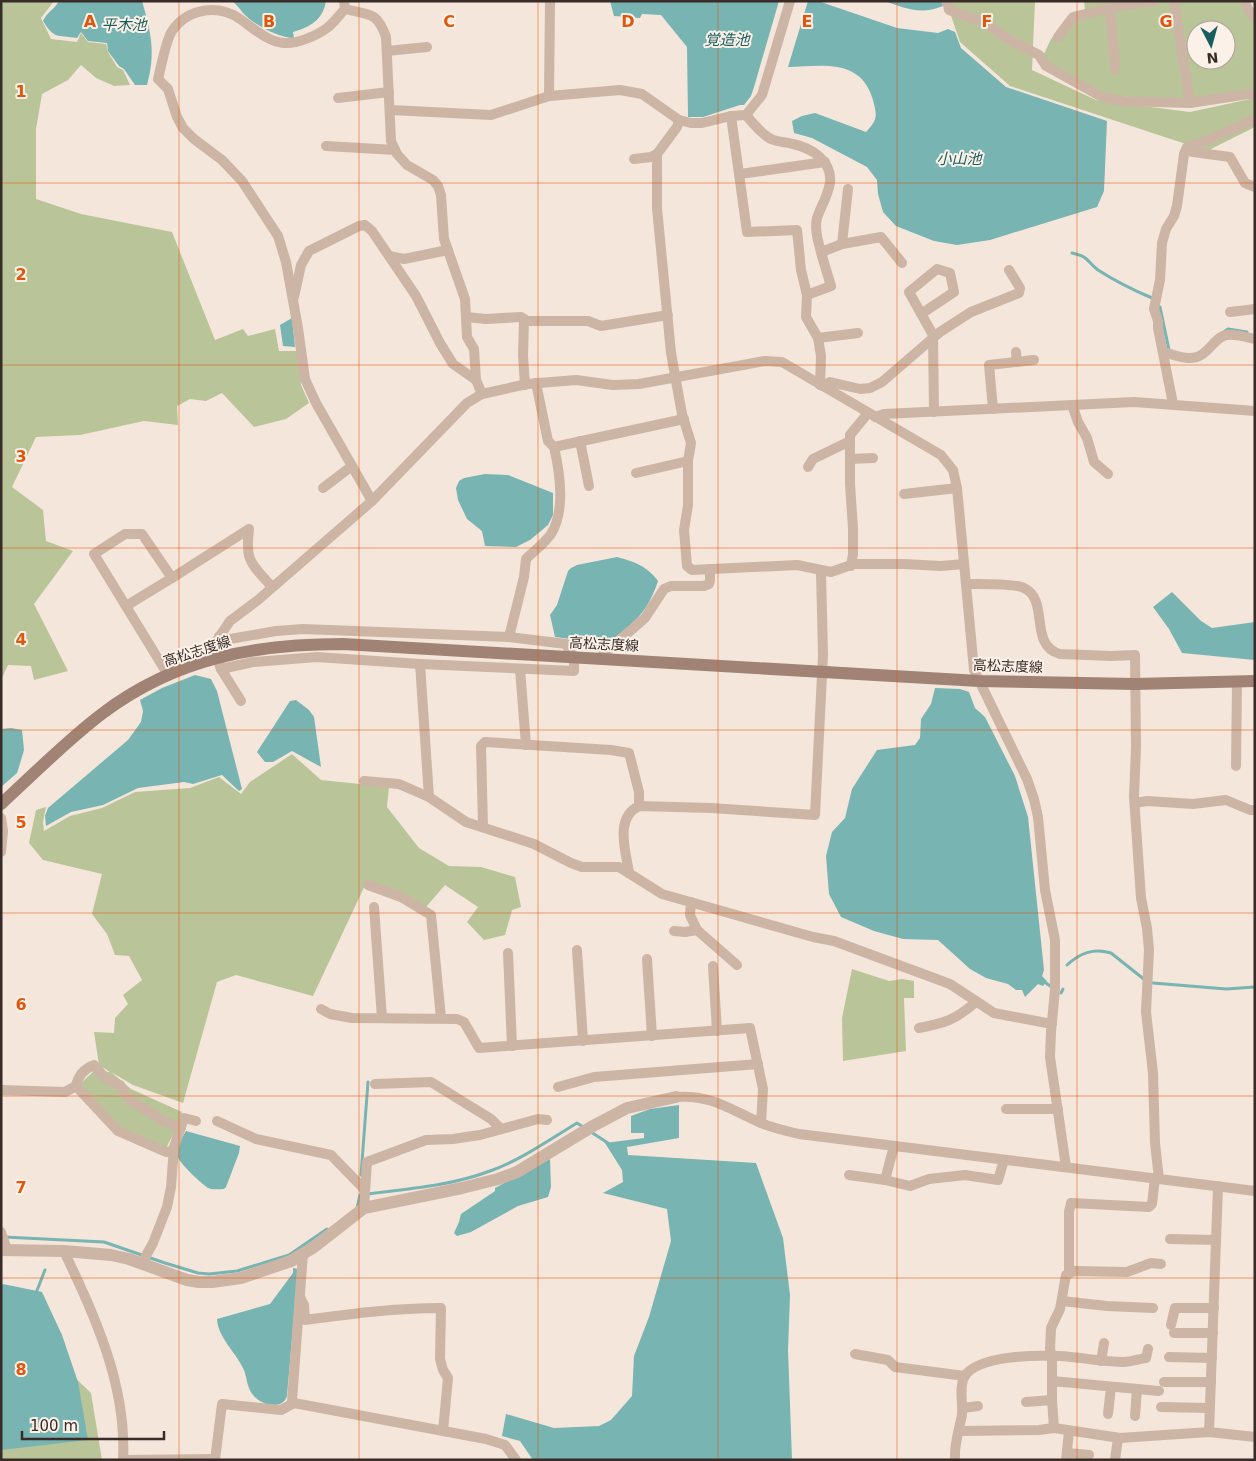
<svg xmlns="http://www.w3.org/2000/svg" width="1256" height="1461" viewBox="0 0 1256 1461" font-family="'DejaVu Sans','Noto Sans JP',sans-serif">
	<rect width="100%" height="100%" fill="#f4e6db"/>
	<g fill="#b9c599" fill-rule="evenodd">
		<path d="M 1,1 L 54,1 L 41,18 L 51,39 L 77,42 L 81,33 L 88,42 L 106,44 L 108,52 L 117,67 L 123,70 L 130,85 L 114,86 L 96,78 L 81,65 L 68,80 L 42,94 L 36,129 L 36,199 L 81,214 L 172,232 L 215,340 L 243,329 L 248,336 L 275,329 L 279,351 L 298,351 L 301,385 L 309,403 L 286,419 L 254,427 L 222,393 L 206,401 L 190,399 L 177,406 L 178,425 L 144,421 L 80,435 L 36,437 L 12,487 L 43,510 L 46,541 L 73,551 L 34,604 L 68,671 L 34,680 L 31,666 L 8,665 L 1,680 Z"/>
		<path d="M 946,1 L 1035,1 L 1032,70 L 1096,100 L 1190,112 L 1255,98 L 1255,127 L 1207,151 L 1010,86 L 960,42 Z"/>
		<path d="M 1084,1 L 1242,1 L 1255,23 L 1255,92 L 1187,100 L 1101,95 L 1041,60 L 1051,39 L 1067,18 L 1085,9 ZM 1196,30 L 1226,30 L 1226,60 L 1196,60 Z"/>
		<path d="M 292,754 L 321,780 L 389,787 L 387,807 L 419,848 L 449,866 L 481,867 L 515,877 L 521,907 L 512,910 L 505,935 L 484,940 L 467,922 L 478,907 L 445,885 L 426,907 L 367,881 L 313,996 L 236,975 L 217,982 L 183,1103 L 133,1085 L 111,1072 L 131,1089 L 182,1112 L 175,1131 L 165,1150 L 121,1130 L 79,1085 L 94,1071 L 110,1072 L 99,1065 L 94,1032 L 114,1033 L 115,1018 L 128,1004 L 123,995 L 142,980 L 129,956 L 115,955 L 107,934 L 92,914 L 102,874 L 43,860 L 29,843 L 36,810 L 46,807 L 43,822 L 44,831 L 70,816 L 102,808 L 135,792 L 190,788 L 219,777 L 241,794 L 250,782 Z"/>
		<path d="M 852,969 L 889,981 L 902,979 L 914,981 L 914,998 L 904,998 L 906,1051 L 843,1061 L 842,1018 Z"/>
		<path d="M 1,1307 L 91,1393 L 102,1460 L 1,1460 Z"/>
	</g>
	<g fill="#77b4b2">
		<path d="M 59,1 L 142,1 C 151,32 156,53 147,85 L 135,85 L 124,69 L 119,66 L 108,51 L 107,43 L 88,41 L 81,32 L 77,38 C 57,35 54,39 43,21 C 47,12 54,10 59,1 Z"/>
		<path d="M 232,1 L 326,1 C 323,20 310,27 293,32 L 294,38 C 279,38 253,24 243,13 C 240,9 237,5 232,1 Z"/>
		<path d="M 610,1 L 779,1 L 754,87 L 751,96 L 744,105 L 740,105 L 703,117 L 688,117 L 687,47 L 661,15 L 642,14 L 640,18 L 614,16 Z"/>
		<path d="M 808,1 L 818,1 L 897,28 L 938,33 L 948,29 L 955,32 L 961,48 L 1006,87 L 1107,121 L 1104,191 L 1097,207 L 990,240 L 957,245 L 934,241 L 896,226 L 883,212 L 878,194 L 877,180 L 867,167 L 812,138 L 794,133 L 792,121 L 802,116 L 815,113 L 866,132 C 878,119 877,116 873,100 C 861,58 823,66 788,67 Z"/>
		<path d="M 885,1 L 942,1 L 943,6 C 921,15 907,9 885,1 Z"/>
		<path d="M 292,318 L 295,347 L 283,346 L 280,325 Z"/>
		<path d="M 485,474 L 508,475 L 553,493 L 553,515 L 548,525 L 530,540 L 516,547 L 485,546 L 482,531 L 467,519 L 458,500 L 456,488 L 459,481 L 464,478 Z"/>
		<path d="M 617,557 C 635,562 647,566 658,581 C 648,611 637,620 613,639 L 611,643 L 603,648 L 580,647 L 571,639 L 555,637 L 550,615 L 557,605 L 568,571 L 571,568 L 577,565 Z"/>
		<path d="M 1172,592 L 1201,621 L 1212,628 L 1255,622 L 1255,660 L 1182,653 L 1169,629 L 1153,607 Z"/>
		<path d="M 195,675 L 211,679 L 217,691 L 242,789 L 239,791 L 222,775 L 193,784 L 184,782 L 138,788 L 103,805 L 71,812 L 46,826 L 45,816 L 48,808 L 128,740 L 141,722 L 143,711 L 140,700 L 162,688 Z"/>
		<path d="M 935,688 L 960,689 L 969,692 L 975,708 L 985,717 L 1015,776 L 1028,817 L 1044,970 L 1042,976 L 1047,981 L 1043,986 L 1038,984 L 1025,997 L 1022,990 L 1016,990 L 1008,984 L 986,978 L 970,969 L 938,940 L 903,939 L 874,931 L 841,917 L 829,894 L 826,856 L 832,832 L 845,818 L 852,789 L 877,750 L 915,745 L 920,738 L 921,719 L 931,704 Z"/>
		<path d="M 296,700 L 309,710 L 314,717 L 321,767 L 292,751 L 273,762 L 265,762 L 257,752 L 290,701 Z"/>
		<path d="M 11,728 L 22,730 L 24,750 L 19,767 L 17,773 L 1,787 L 1,729 Z"/>
		<path d="M 679,1105 L 679,1138 L 627,1147 L 628,1155 L 756,1163 L 783,1238 L 790,1295 L 788,1350 L 792,1460 L 533,1460 L 520,1441 L 502,1436 L 506,1414 L 554,1428 L 599,1426 L 611,1420 L 632,1396 L 634,1356 L 649,1317 L 671,1241 L 667,1209 L 603,1193 L 623,1182 L 622,1170 L 605,1143 L 644,1138 L 644,1133 L 631,1133 L 631,1116 L 650,1109 Z"/>
		<path d="M 186,1131 L 240,1146 L 239,1153 L 226,1187 L 224,1189 C 219,1189 212,1190 208,1188 C 202,1184 180,1164 178,1157 C 175,1148 182,1138 186,1131 Z"/>
		<path d="M 550,1159 L 551,1187 L 548,1197 L 518,1206 L 471,1232 L 457,1236 L 454,1233 L 459,1222 L 461,1214 L 495,1191 L 495,1188 Z"/>
		<path d="M 293,1268 L 298,1269 L 287,1396 C 282,1411 261,1405 253,1395 C 247,1388 247,1378 244,1370 C 236,1352 218,1338 217,1319 L 270,1304 L 293,1273 Z"/>
		<path d="M 3,1284 L 42,1292 L 62,1335 L 78,1382 L 88,1440 L 1,1450 L 1,1286 Z"/>
	</g>
	<g fill="none" stroke-linecap="round" stroke-linejoin="round">
		<g stroke="#77b4b2" stroke-width="3">
			<path d="M 1072,253 C 1090,257 1086,261 1098,270 C 1115,281 1133,290 1152,298"/>
			<path d="M 1160,307 L 1169,350"/>
			<path d="M 1221,334 L 1228,329 L 1247,332"/>
			<path d="M 1067,965 C 1080,953 1093,948 1111,953 L 1145,980"/>
			<path d="M 1046,983 L 1050,986"/>
			<path d="M 1153,983 L 1226,989 L 1255,987"/>
			<path d="M 1061,993 L 1063,989"/>
			<path d="M 591,1132 L 611,1145"/>
			<path d="M 361,1175 L 368,1082"/>
			<path d="M 366,1194 C 408,1189 450,1186 490,1171 C 521,1160 549,1140 577,1123 L 583,1127"/>
			<path d="M 357,1208 L 360,1195"/>
			<path d="M 4,1237 L 104,1242 L 165,1263 L 198,1273 L 209,1274 L 237,1271 L 289,1255 L 327,1229"/>
			<path d="M 36,1293 L 45,1270"/>
		</g>
		<g stroke="#cdb5a5" stroke-width="10">
			<path d="M 344,1 L 345,9 C 369,15 377,11 386,37 L 391,141 L 397,154 L 407,165 L 433,180 L 438,186 L 441,195 L 444,239 L 465,299 L 467,337 L 474,349 L 476,380 L 482,394"/>
			<path d="M 947,1 L 949,10 L 983,22 L 1015,43 L 1039,55 L 1046,66 L 1100,96 L 1121,101 L 1190,103 L 1249,94 L 1255,95"/>
			<path d="M 1174,1 L 1190,103"/>
			<path d="M 1245,1 L 1248,9 L 1255,18"/>
			<path d="M 1110,8 L 1115,69"/>
			<path d="M 345,9 C 339,15 334,23 327,28 C 316,36 297,44 284,43 C 268,42 253,28 240,19 C 218,4 188,8 172,31 C 166,40 161,67 158,79 L 168,89 L 177,117 L 183,128 L 194,139 L 222,160 L 242,181 L 278,236 L 286,262 L 298,328 L 305,379 L 316,403 L 372,501"/>
			<path d="M 1058,37 L 1073,17 L 1114,7 L 1153,1"/>
			<path d="M 387,51 L 427,47"/>
			<path d="M 549,96 L 550,1"/>
			<path d="M 338,98 L 389,92"/>
			<path d="M 391,110 L 491,115 L 549,96 L 620,90 L 642,94 L 679,120 L 691,123 L 702,123 L 731,116 L 746,115 L 762,95 L 790,1"/>
			<path d="M 746,115 C 753,123 761,134 771,139 C 778,142 786,142 793,144 C 812,148 832,161 830,182 C 828,197 821,205 817,218 C 814,230 819,244 822,256"/>
			<path d="M 731,116 L 747,232 L 797,230 L 801,270 L 807,295 L 806,317 L 818,338 L 821,356 L 820,385"/>
			<path d="M 679,120 L 677,127 L 657,154 L 657,208 L 671,353 L 682,414 L 691,443 L 688,461 L 688,505 L 684,530 L 687,566 L 692,570 L 797,565 L 831,572 L 854,564 L 904,564 L 941,566 L 964,564"/>
			<path d="M 326,146 L 395,150"/>
			<path d="M 1186,151 L 1230,157 L 1245,183 L 1255,187"/>
			<path d="M 634,159 L 651,157 L 657,154"/>
			<path d="M 740,174 L 825,162"/>
			<path d="M 842,244 L 848,189"/>
			<path d="M 389,256 L 404,259 L 448,250"/>
			<path d="M 807,295 L 831,286 L 822,256 L 824,251 L 842,244 L 881,237 L 902,263"/>
			<path d="M 294,297 L 301,265 L 309,251 L 359,226 L 365,225 L 372,231 L 416,296 L 440,343 L 453,364 L 476,380"/>
			<path d="M 1230,312 L 1255,309"/>
			<path d="M 921,314 L 954,292 L 950,273 L 937,269 L 909,292 L 933,335 L 934,412"/>
			<path d="M 466,317 L 486,319 L 521,317 L 527,321 L 588,321 L 601,326 L 668,315"/>
			<path d="M 524,320 L 523,356 L 525,385"/>
			<path d="M 818,338 L 858,333"/>
			<path d="M 1016,352 L 1017,362"/>
			<path d="M 1163,352 C 1172,354 1182,359 1191,358 C 1208,358 1214,336 1227,335 C 1235,334 1246,337 1255,339"/>
			<path d="M 536,383 L 548,441 L 554,447 L 684,419"/>
			<path d="M 822,386 L 830,382 L 860,389 L 870,388 L 882,382 L 940,332 L 971,312 L 1019,293 L 1020,288 L 1009,270"/>
			<path d="M 1173,404 L 1158,328 L 1158,321 L 1154,309 L 1160,280 L 1162,243 L 1166,229 L 1174,216 L 1177,206 L 1184,154 L 1187,147 L 1208,140 L 1255,119"/>
			<path d="M 1072,405 L 1078,422 L 1087,438 L 1094,462 L 1108,474"/>
			<path d="M 993,409 L 989,365 L 1034,360"/>
			<path d="M 875,417 L 884,414 L 1134,402 L 1255,411"/>
			<path d="M 580,441 L 589,486"/>
			<path d="M 850,459 L 873,458"/>
			<path d="M 808,467 L 813,459 L 850,441"/>
			<path d="M 636,473 L 688,461"/>
			<path d="M 323,488 L 352,466"/>
			<path d="M 904,494 L 957,488"/>
			<path d="M 851,566 L 853,554 L 853,528 L 850,484 L 850,435 L 868,413"/>
			<path d="M 966,584 C 979,584 1014,583 1024,588 C 1050,600 1028,645 1060,654 L 1111,656 L 1135,655 L 1136,747 L 1134,797 L 1141,898 L 1147,928 L 1149,950 L 1146,1012 L 1153,1073 L 1155,1143 L 1159,1179"/>
			<path d="M 126,606 L 172,578"/>
			<path d="M 219,636 L 230,639 L 276,631 L 303,629 L 509,637 L 566,644 L 574,658 L 574,671 L 420,664"/>
			<path d="M 509,637 L 524,577 L 526,559 C 534,551 545,543 551,534 C 566,510 560,473 554,447"/>
			<path d="M 598,659 L 645,618 L 664,589 L 671,586 L 704,586 L 709,584 L 710,580 L 710,569"/>
			<path d="M 221,669 L 241,701"/>
			<path d="M 520,669 L 526,745"/>
			<path d="M 168,675 L 94,554 L 125,534 L 142,534 L 172,578 L 249,529 C 245,562 251,563 272,587"/>
			<path d="M 1236,766 L 1237,682"/>
			<path d="M 364,781 L 399,784 L 429,797"/>
			<path d="M 1135,803 L 1147,801 L 1193,804 L 1226,800 L 1250,810 L 1255,810"/>
			<path d="M 1,818 L 3,831 L 1,852"/>
			<path d="M 483,827 L 481,746 L 485,742 L 611,750 L 629,753 L 639,792 L 639,806"/>
			<path d="M 629,873 C 626,851 614,818 639,806 L 711,808 L 815,815 L 823,655 L 821,571"/>
			<path d="M 368,885 L 401,897 L 431,915 L 441,1018"/>
			<path d="M 691,902 L 690,915 L 697,930 L 737,965"/>
			<path d="M 374,907 L 382,1018"/>
			<path d="M 674,931 L 685,932 L 697,930"/>
			<path d="M 577,950 L 583,1041"/>
			<path d="M 508,953 L 512,1046"/>
			<path d="M 647,959 L 652,1036"/>
			<path d="M 713,966 L 717,1031"/>
			<path d="M 321,1009 L 330,1014 L 352,1018 L 457,1019 L 464,1022 L 479,1048 L 750,1028 L 763,1089 L 761,1123"/>
			<path d="M 1052,1024 L 994,1013 L 950,984 L 834,941 L 813,937 L 662,894 L 619,867 L 582,867 L 571,863 L 534,844 L 466,822 L 429,797 L 420,664 L 317,657 L 253,662 L 221,669 L 213,646 L 230,621 L 258,600 L 372,501 L 467,403 L 482,394 L 527,384 L 576,380 L 613,385 L 639,384 L 765,361 L 782,362 L 941,455 L 953,470 L 957,488 L 974,670 L 1027,779 L 1034,799 L 1038,817 L 1045,890 L 1055,940 L 1055,990 L 1051,1032 L 1050,1057 L 1066,1167"/>
			<path d="M 919,1028 C 945,1023 955,1020 976,1002"/>
			<path d="M 375,1084 L 431,1082 L 491,1119 L 500,1128"/>
			<path d="M 76,1086 L 118,1131 L 166,1152 L 173,1151"/>
			<path d="M 558,1087 L 594,1077 L 758,1064"/>
			<path d="M 1,1090 L 65,1092 L 76,1086 C 78,1075 84,1069 94,1065 L 106,1079 L 120,1085 L 129,1099 L 161,1120 L 181,1128"/>
			<path d="M 676,1097 C 711,1094 731,1110 761,1123 C 773,1128 786,1131 799,1134 L 1255,1191"/>
			<path d="M 1006,1109 L 1058,1109"/>
			<path d="M 217,1121 L 256,1139 L 331,1155 L 365,1190"/>
			<path d="M 849,1175 L 885,1180 L 894,1146"/>
			<path d="M 885,1180 L 910,1186 L 929,1179 L 965,1175 L 998,1180 L 1004,1160"/>
			<path d="M 364,1208 L 367,1162 L 426,1140 L 453,1139 L 480,1135 L 538,1119 L 547,1120"/>
			<path d="M 1,1232 L 7,1250"/>
			<path d="M 1170,1239 L 1216,1240"/>
			<path d="M 64,1251 C 95,1317 127,1385 123,1460"/>
			<path d="M 142,1263 L 153,1243 L 167,1207 L 171,1187 L 174,1147 L 184,1118 L 196,1121"/>
			<path d="M 1069,1273 L 1069,1212 L 1071,1203 L 1149,1207 L 1152,1204 L 1155,1178"/>
			<path d="M 300,1297 L 304,1305 L 305,1320 C 350,1314 395,1308 441,1308 L 440,1359 L 443,1370 L 448,1378 L 443,1431"/>
			<path d="M 1062,1301 L 1107,1306 L 1153,1308"/>
			<path d="M 1171,1325 L 1175,1308 L 1214,1308"/>
			<path d="M 1174,1333 L 1213,1333"/>
			<path d="M 855,1354 L 888,1360 L 895,1367 L 965,1376"/>
			<path d="M 1169,1357 L 1212,1358"/>
			<path d="M 1101,1361 L 1104,1343"/>
			<path d="M 1052,1381 L 1159,1391"/>
			<path d="M 1164,1382 L 1211,1382"/>
			<path d="M 1026,1402 L 1052,1400"/>
			<path d="M 294,1403 L 292,1401 L 303,1253"/>
			<path d="M 1161,1407 L 1210,1408"/>
			<path d="M 963,1408 L 978,1406"/>
			<path d="M 1108,1414 L 1111,1387"/>
			<path d="M 1135,1416 L 1137,1389"/>
			<path d="M 1054,1428 L 1052,1400 L 1052,1356 L 1050,1349 L 1051,1328 L 1060,1309 L 1066,1275 L 1074,1271 L 1127,1272 L 1151,1263 L 1161,1264"/>
			<path d="M 959,1431 L 1039,1430 L 1054,1428 L 1120,1438 L 1209,1432 L 1255,1437"/>
			<path d="M 1209,1432 L 1218,1186"/>
			<path d="M 1067,1453 L 1089,1455"/>
			<path d="M 123,1460 L 215,1459"/>
			<path d="M 215,1460 L 222,1404 L 281,1410 L 294,1403 L 486,1439 L 505,1445 L 516,1460"/>
			<path d="M 955,1460 C 954,1444 959,1430 962,1415 C 963,1403 959,1388 964,1377 C 977,1355 1036,1355 1059,1356 C 1080,1357 1102,1362 1123,1362 C 1131,1362 1139,1359 1146,1358 L 1148,1349"/>
			<path d="M 1066,1460 L 1069,1431"/>
			<path d="M 1115,1460 L 1118,1438"/>
		</g>
		<path stroke="#cdb5a5" stroke-width="12" d="M 1,1250 L 64,1251 L 111,1255 L 129,1259 L 187,1280 L 199,1282 L 212,1282 L 241,1278 L 291,1261 L 314,1247 L 364,1208 L 462,1188 L 498,1179 L 517,1172 L 593,1126 L 627,1108 L 676,1097"/>
		<path stroke="#a18376" stroke-width="12" d="M 1,804 C 35,773 67,740 103,713 C 176,658 255,644 343,644 L 979,681 L 1135,684 L 1255,681"/>
	</g>
	<path fill="none" stroke="#df570d" stroke-width="1" stroke-opacity="0.55" d="M 179,1 L 179,1460M 359,1 L 359,1460M 538,1 L 538,1460M 718,1 L 718,1460M 897,1 L 897,1460M 1077,1 L 1077,1460M 1,183 L 1255,183M 1,365 L 1255,365M 1,548 L 1255,548M 1,730 L 1255,730M 1,913 L 1255,913M 1,1096 L 1255,1096M 1,1278 L 1255,1278"/>
	<g text-anchor="middle" dominant-baseline="central" stroke-width="4" stroke-linejoin="round" paint-order="stroke">
		<g font-size="14" fill="#392b27" stroke="#fbf1e8">
			<text transform="translate(604 644) rotate(3)">高松志度線</text>
			<text transform="translate(197 651) rotate(-18)">高松志度線</text>
			<text transform="translate(1008 666) rotate(2)">高松志度線</text>
		</g>
		<g font-size="15" font-style="italic" fill="#195e5e" stroke="#fbf1e8">
			<text x="124" y="25">平木池</text>
			<text x="727" y="40">覚造池</text>
			<text x="959" y="159">小山池</text>
		</g>
	</g>
	<g font-size="16" text-anchor="middle" font-weight="bold" fill="#df570d" stroke="#fbf1e8" stroke-width="4" stroke-linejoin="round" paint-order="stroke">
		<text x="90" y="27">A</text>
		<text x="269" y="27">B</text>
		<text x="449" y="27">C</text>
		<text x="628" y="27">D</text>
		<text x="807" y="27">E</text>
		<text x="987" y="27">F</text>
		<text x="1166" y="27">G</text>
		<text x="21" y="97">1</text>
		<text x="21" y="280">2</text>
		<text x="21" y="462">3</text>
		<text x="21" y="645">4</text>
		<text x="21" y="828">5</text>
		<text x="21" y="1010">6</text>
		<text x="21" y="1193">7</text>
		<text x="21" y="1375">8</text>
	</g>
	<rect width="1256" height="1461" fill="none" stroke="#392b27" stroke-width="5"/>
	<g transform="translate(1211 45) rotate(174)"><circle r="24" fill="#fbf1e8" stroke="#ada29b"/>
	<path d="M0-4L9 19L0 12L-9 19Z" fill="#195e5e"/>
	<text y="-8" font-size="14" font-weight="bold" text-anchor="middle" fill="#392b27">N</text>
	</g>
	<path d="M22 1431v8h142v-8" fill="none" stroke="#392b27" stroke-width="2.5"/>
	<text x="30" y="1431" font-size="15" fill="#392b27" stroke="#fbf1e8" stroke-width="4" paint-order="stroke">100 m</text>
</svg>
